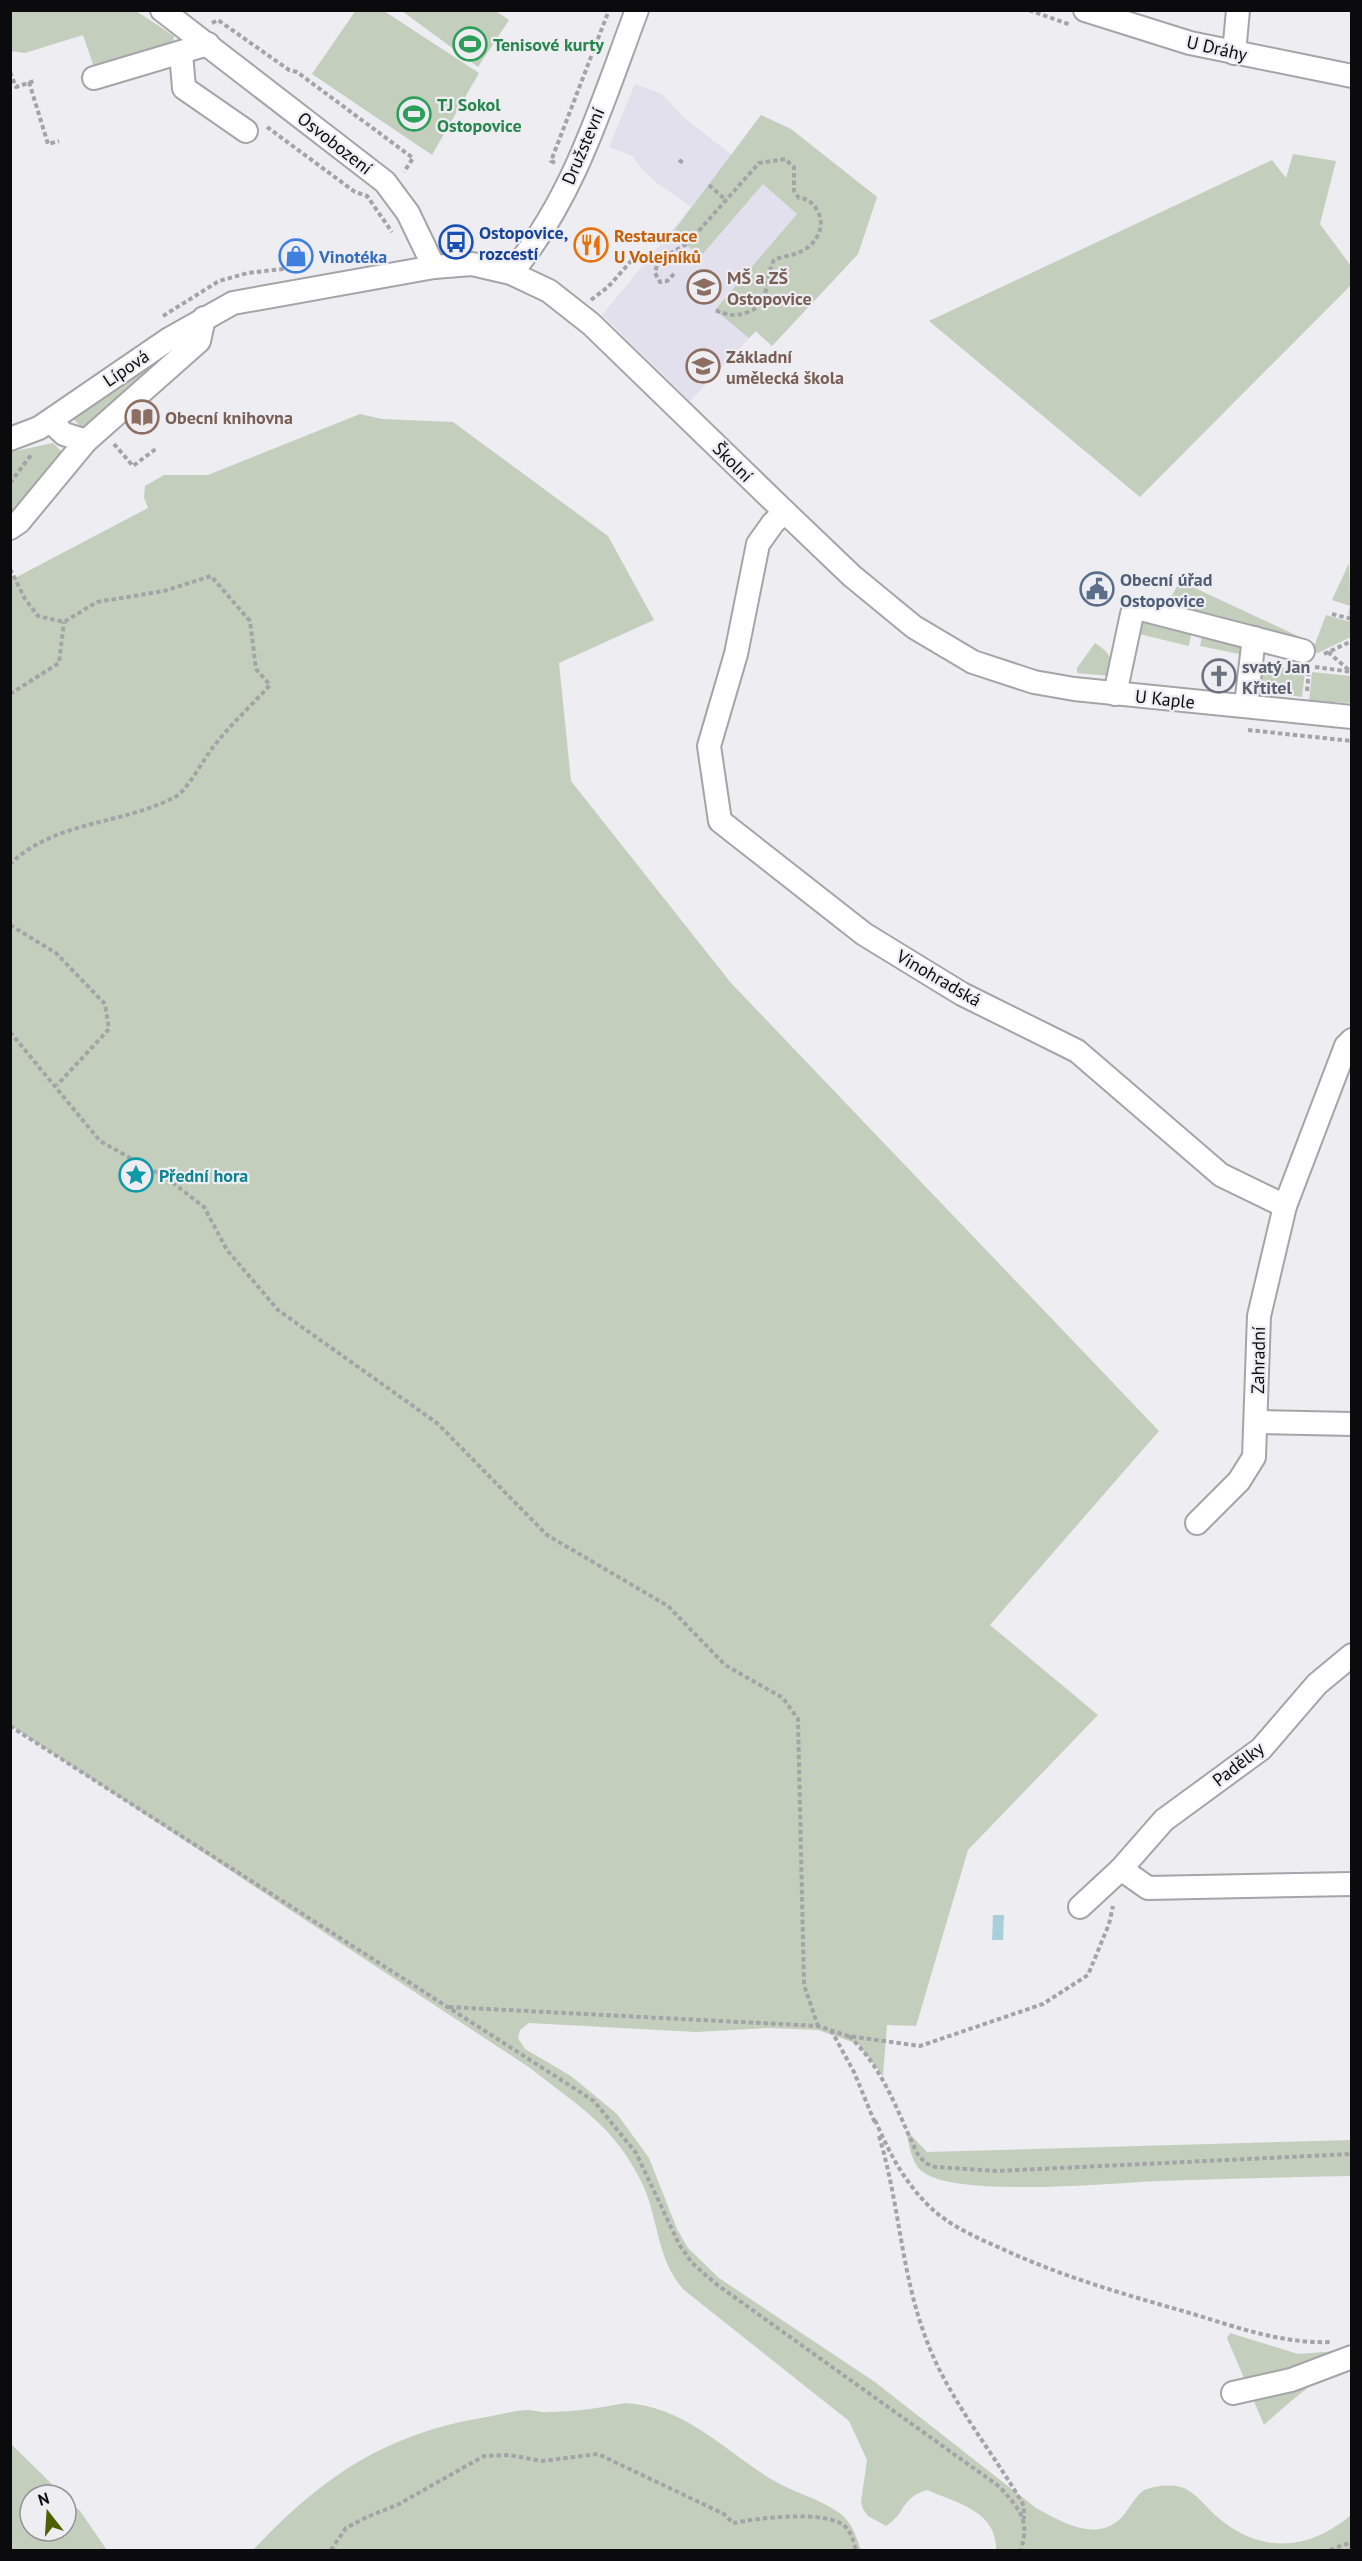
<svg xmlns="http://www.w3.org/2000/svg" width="1362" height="2561" viewBox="0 0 1362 2561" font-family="'PT Sans',sans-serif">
	<rect width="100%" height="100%" fill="#ededf2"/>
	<path fill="#e1e0ec" d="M 635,84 L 662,94 L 683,117 L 732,155 L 761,115 L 791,129 L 877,197 L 858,254 L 772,346 L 755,332 L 690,401 L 602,315 L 691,207 L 657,183 L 638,165 L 633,156 L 609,147 Z"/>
	<g fill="#c3cfbc">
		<path d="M 356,10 L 384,11 L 479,73 L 432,155 L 312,74 Z"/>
		<path d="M 10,11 L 136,11 L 174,36 L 173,44 L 95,70 L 83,35 L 25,53 L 11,51 Z"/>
		<path d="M 402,11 L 496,11 L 509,20 L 478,67 Z"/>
		<path d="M 761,115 L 791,129 L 877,197 L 858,254 L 772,346 L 756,331 L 749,338 L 715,310 L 797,214 L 763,184 L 700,257 L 673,232 Z"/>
		<path d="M 1293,154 L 1336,161 L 1320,224 L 1351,266 L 1351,285 L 1140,497 L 929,321 L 1272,160 L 1286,178 Z"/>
		<path d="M 193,330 L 190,340 L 82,429 L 73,418 Z"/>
		<path d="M 360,414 L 382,419 L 453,422 L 608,536 L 654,620 L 559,663 L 571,781 L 731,983 L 1159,1431 L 990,1625 L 1098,1715 L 968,1850 L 916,2026 L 887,2025 L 883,2076 L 858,2044 L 818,2030 L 768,2028 L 696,2032 L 529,2023 L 520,2030 L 518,2038 L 525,2049 L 571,2076 L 617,2114 L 649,2158 L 677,2229 L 688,2248 L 719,2278 L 875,2382 L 1036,2508 C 1062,2522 1098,2544 1123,2516 C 1130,2507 1135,2497 1144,2490 C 1156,2486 1171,2483 1184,2488 C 1197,2494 1205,2506 1215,2515 C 1259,2554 1307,2552 1351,2515 L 1351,2550 L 996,2550 C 997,2511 957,2503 927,2490 C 899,2499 907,2513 886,2526 L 868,2516 L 863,2509 L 861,2502 L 867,2460 L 849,2421 L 684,2290 C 657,2261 659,2221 643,2185 C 615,2126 579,2107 530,2068 L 11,1726 L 11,580 L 148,508 L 144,498 L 145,486 L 164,475 L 208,475 Z"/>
		<path d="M 53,443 L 67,457 L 11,518 L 11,452 Z"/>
		<path d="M 1349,563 L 1351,616 L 1348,615 L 1350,606 L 1332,600 Z"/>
		<path d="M 1180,581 L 1315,644 L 1326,615 L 1351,622 L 1351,637 L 1318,653 L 1165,608 Z"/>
		<path d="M 1145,610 L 1193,623 L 1189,646 L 1139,634 Z"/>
		<path d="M 1204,626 L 1247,639 L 1244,655 L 1200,646 Z"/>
		<path d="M 1095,643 C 1110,653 1113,658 1111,676 L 1077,673 L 1077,668 Z"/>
		<path d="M 1255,664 L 1305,671 L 1302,697 L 1252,690 Z"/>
		<path d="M 1312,672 L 1351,676 L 1351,703 L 1309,701 Z"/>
		<path d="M 906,2130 L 927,2152 L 1351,2140 L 1351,2176 C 1287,2177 1223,2179 1159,2181 C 1112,2183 957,2198 923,2172 C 911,2164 909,2143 906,2130 Z"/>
		<path d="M 1230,2333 L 1298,2354 L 1351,2350 C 1323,2377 1293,2398 1264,2425 L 1227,2338 Z"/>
		<path d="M 625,2403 C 684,2406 724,2450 771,2479 C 792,2492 818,2498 838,2512 C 851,2520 856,2536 861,2550 L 253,2550 C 320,2479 382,2435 481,2418 C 495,2416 511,2411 526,2410 C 533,2410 541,2413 548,2412 C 574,2412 600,2408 625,2403 Z"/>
		<path d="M 10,2443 L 63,2495 L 30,2495 L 30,2531 L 66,2531 L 66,2498 L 80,2511 L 107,2550 L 11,2550 Z"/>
	</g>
	<path fill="#a9d0da" d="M 993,1915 L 1004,1915 L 1003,1940 L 992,1940 Z"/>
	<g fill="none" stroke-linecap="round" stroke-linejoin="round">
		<defs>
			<g id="minor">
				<path d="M 162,10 L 385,182 L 408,213 L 434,267"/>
				<path d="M 1085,10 L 1190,43 L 1352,76"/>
				<path d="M 181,53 L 184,88 L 246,131"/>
				<path d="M 1234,53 L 1238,10"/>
				<path d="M 94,78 L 208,44"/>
				<path d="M 511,273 C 574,199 603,100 637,10"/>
				<path d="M 50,421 L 64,434 L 86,441"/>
				<path d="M 10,439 L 39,428 L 169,339 L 233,303 L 434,267 L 472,264 L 511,273 L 549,291 L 591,324 L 785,512 L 852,576 L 914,627 L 973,662 L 1034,682 L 1074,689 L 1352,717"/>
				<path d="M 785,512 L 773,523 L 758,544 L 736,654 L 709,746 L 720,821 L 864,934 L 962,994 L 1077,1051 L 1221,1175 L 1285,1206"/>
				<path d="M 10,528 L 19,522 L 86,441 L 199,341 L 204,318"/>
				<path d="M 1115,694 L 1132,614 L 1141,609 L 1303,651"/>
				<path d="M 1247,696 L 1254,638"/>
				<path d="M 1256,1422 L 1352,1424"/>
				<path d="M 1197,1523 L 1239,1481 L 1254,1457 L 1259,1316 L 1285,1206 L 1346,1046 L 1352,1040"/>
				<path d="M 1121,1869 L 1148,1888 L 1352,1884"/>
				<path d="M 1080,1907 L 1121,1869 L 1164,1820 L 1261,1749 L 1317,1684 L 1352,1655"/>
				<path d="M 1233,2393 L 1291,2380 L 1352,2357"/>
			</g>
		</defs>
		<use href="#minor" stroke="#a4a4a9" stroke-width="26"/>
		<g stroke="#a4a4a8" stroke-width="4" stroke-dasharray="4.5 3" stroke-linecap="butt">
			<path d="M 1029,10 L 1071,25"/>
			<path d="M 212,23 L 218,20 L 289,70 L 297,72 L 413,158 L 404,172"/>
			<path d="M 10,72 L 16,87 L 34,81"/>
			<path d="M 29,82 L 48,144 L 59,141"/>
			<path d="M 267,127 L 355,192 L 367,196 L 392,232"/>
			<path d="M 679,160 L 683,163"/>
			<path d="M 555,163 L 551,161 L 609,10"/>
			<path d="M 709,185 L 726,200"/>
			<path d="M 674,274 L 667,281 L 660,282 L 655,273 L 657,265 L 669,254 L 687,244 L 759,163 L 785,159 L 794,167 L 794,191 L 799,198 C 808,199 812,202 817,210 C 827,226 816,245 800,252 C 792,256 782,256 774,260 C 764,279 771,304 748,312 C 735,317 727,315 715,310"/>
			<path d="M 591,300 L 608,287 L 632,260"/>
			<path d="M 163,316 L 219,281 L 248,273 L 300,267"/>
			<path d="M 114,444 L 133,466 L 157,448"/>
			<path d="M 10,483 L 31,455"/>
			<path d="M 10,569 L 25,599 L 38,616 L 64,622 L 97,602 L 164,591 L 211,576 L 250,621 L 256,669 L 270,685 C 252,705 231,724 214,746 C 204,758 188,790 175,797 C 122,825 56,820 10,864"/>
			<path d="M 1332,614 L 1352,619"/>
			<path d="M 1328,652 L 1350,671"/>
			<path d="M 1324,654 L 1352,641"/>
			<path d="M 1315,667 L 1352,672"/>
			<path d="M 1307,691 L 1309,669"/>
			<path d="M 10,694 L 59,663 L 64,622"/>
			<path d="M 1248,730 L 1352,741"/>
			<path d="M 10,925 L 56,953 L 105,1004 L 109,1029 L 57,1085"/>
			<path d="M 10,1032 L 100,1141 L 168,1179 L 204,1207 L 227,1250 L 278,1310 L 437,1423 L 547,1535 L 668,1606 L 725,1665 L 783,1698 L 798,1719 L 804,1985 L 818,2026"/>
			<path d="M 10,1726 L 594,2101 L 636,2153 L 679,2244 L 692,2263 L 716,2284 L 1000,2487 C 1020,2511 1030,2518 1021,2550"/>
			<path d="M 449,2007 L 818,2026 L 848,2036 L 920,2046 L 1043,2004 L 1088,1975 L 1109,1924 L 1113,1906"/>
			<path d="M 831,2030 L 854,2072 L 875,2123"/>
			<path d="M 849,2036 C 884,2069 897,2111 917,2153 L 925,2163 L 935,2167 L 997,2171 L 1352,2154"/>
			<path d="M 875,2120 C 890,2154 904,2182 931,2208 C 949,2225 975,2237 998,2247 C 1058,2275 1119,2293 1183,2311 C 1231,2325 1279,2344 1330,2342"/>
			<path d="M 879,2136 C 899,2201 901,2272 925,2336 C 947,2398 992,2450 1024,2506 L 1024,2519"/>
			<path d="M 331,2550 L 346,2528 L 367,2517 L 399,2504 L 484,2456 L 509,2455 L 542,2461 L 598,2454 L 724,2514 L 733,2523 C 759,2518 816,2511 840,2523 C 851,2528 853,2541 856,2550"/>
			<path d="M 1330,2550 L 1352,2542"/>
		</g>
		<use href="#minor" stroke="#fff" stroke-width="22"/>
	</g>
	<defs>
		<symbol id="stadium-ring" viewBox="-11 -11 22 22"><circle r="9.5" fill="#ededf2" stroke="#2e9e5b" stroke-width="1.5"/><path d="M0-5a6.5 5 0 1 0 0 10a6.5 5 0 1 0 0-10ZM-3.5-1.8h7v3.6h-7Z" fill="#2e9e5b"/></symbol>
		<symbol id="bus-ring" viewBox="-11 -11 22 22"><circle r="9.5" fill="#ededf2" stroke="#1a4fb4" stroke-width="1.5"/><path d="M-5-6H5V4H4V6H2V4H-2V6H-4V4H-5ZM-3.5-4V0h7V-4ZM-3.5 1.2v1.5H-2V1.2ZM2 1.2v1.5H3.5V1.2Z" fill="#1a4fb4"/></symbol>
		<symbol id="restaurant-ring" viewBox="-11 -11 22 22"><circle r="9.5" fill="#ededf2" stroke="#e8710a" stroke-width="1.5"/><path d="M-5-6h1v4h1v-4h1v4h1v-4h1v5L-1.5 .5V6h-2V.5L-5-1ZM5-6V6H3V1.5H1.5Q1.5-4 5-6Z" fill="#e8710a"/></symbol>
		<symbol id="shop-ring" viewBox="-11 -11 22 22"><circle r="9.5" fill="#ededf2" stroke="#3f7fe0" stroke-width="1.5"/><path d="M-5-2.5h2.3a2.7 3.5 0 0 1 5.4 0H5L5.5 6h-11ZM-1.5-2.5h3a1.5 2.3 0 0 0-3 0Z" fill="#3f7fe0"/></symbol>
		<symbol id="school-ring" viewBox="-11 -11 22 22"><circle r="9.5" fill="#ededf2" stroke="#8d6e63" stroke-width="1.5"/><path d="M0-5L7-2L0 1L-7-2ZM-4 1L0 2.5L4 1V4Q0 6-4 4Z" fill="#8d6e63"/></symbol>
		<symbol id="library-ring" viewBox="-11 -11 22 22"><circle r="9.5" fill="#ededf2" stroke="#8d6e63" stroke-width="1.5"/><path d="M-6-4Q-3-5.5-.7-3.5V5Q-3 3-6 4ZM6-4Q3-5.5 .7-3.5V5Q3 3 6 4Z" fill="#8d6e63"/></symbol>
		<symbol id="civic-ring" viewBox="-11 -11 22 22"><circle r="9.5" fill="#ededf2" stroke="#5c6f8a" stroke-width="1.5"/><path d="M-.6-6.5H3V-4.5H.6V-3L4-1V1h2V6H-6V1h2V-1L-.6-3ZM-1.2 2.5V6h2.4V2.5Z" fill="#5c6f8a"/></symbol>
		<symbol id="church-ring" viewBox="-11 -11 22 22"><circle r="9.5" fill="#ededf2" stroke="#6b7280" stroke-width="1.5"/><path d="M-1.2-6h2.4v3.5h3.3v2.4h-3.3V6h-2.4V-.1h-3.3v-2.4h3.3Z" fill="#6b7280"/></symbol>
		<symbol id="sight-ring" viewBox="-11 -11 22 22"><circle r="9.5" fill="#ededf2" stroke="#0f9aa8" stroke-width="1.5"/><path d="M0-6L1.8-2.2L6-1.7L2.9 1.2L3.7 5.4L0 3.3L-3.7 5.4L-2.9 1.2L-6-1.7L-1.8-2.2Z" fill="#0f9aa8"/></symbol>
	</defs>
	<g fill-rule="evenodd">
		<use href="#stadium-ring" x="451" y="25" width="38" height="38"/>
		<use href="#stadium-ring" x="395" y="95" width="38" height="38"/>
		<use href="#bus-ring" x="437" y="223" width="38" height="38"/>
		<use href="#restaurant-ring" x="572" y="226" width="38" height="38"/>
		<use href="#shop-ring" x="277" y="237" width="38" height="38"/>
		<use href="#school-ring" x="685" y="268" width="38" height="38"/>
		<use href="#school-ring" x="684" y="347" width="38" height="38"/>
		<use href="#library-ring" x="123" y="398" width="38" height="38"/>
		<use href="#civic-ring" x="1078" y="570" width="38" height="38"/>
		<use href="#church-ring" x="1200" y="657" width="38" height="38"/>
		<use href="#sight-ring" x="117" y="1156" width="38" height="38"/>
	</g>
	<g text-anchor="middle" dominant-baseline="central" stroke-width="4.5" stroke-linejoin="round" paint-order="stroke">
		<g font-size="18" font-weight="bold" fill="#27864d" stroke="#ededf2" text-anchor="start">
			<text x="493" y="44">Tenisové kurty</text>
			<text x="437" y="104">TJ Sokol<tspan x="437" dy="21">Ostopovice</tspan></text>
		</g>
		<g font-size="18" fill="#0b0b0d" stroke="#ededf2">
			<text transform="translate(1217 48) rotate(13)">U Dráhy</text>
			<text transform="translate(335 143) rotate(38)">Osvobození</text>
			<text transform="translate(583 146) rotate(-67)">Družstevní</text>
			<text transform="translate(126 368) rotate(-34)">Lípová</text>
			<text transform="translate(733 462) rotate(45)">Školní</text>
			<text transform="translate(1165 699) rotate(6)">U Kaple</text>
			<text transform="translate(939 978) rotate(30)">Vinohradská</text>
			<text transform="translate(1258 1360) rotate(-89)">Zahradní</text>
			<text transform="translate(1238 1764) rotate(-38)">Padělky</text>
		</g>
		<g font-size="18" font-weight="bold" fill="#164399" stroke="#ededf2" text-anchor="start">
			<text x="479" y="232">Ostopovice,<tspan x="479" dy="21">rozcestí</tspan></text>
		</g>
		<g font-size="18" font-weight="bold" fill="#c56008" stroke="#ededf2" text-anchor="start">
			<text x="614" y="235">Restaurace<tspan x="614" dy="21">U Volejníků</tspan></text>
		</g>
		<g font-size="18" font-weight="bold" fill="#366cbe" stroke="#ededf2" text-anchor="start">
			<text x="319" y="256">Vinotéka</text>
		</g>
		<g font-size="18" font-weight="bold" fill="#785e54" stroke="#ededf2" text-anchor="start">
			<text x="727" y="277">MŠ a ZŠ<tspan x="727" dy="21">Ostopovice</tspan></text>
			<text x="726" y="356">Základní<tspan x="726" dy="21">umělecká škola</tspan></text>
			<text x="165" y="417">Obecní knihovna</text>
		</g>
		<g font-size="18" font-weight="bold" fill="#4e5e75" stroke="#ededf2" text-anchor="start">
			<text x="1120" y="579">Obecní úřad<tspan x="1120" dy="21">Ostopovice</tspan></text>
		</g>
		<g font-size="18" font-weight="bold" fill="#5b616d" stroke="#ededf2" text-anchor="start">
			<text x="1242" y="666">svatý Jan<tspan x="1242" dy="21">Křtitel</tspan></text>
		</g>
		<g font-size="18" font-weight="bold" fill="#0d838f" stroke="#ededf2" text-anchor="start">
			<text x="159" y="1175">Přední hora</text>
		</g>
	</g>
	<rect width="1362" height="2561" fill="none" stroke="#0b0b0d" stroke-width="24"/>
	<g transform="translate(48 2513) rotate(343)"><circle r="28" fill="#ededf2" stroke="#939396" stroke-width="1.5"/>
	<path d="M0-4.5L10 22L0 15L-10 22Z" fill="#4e5f02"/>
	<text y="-9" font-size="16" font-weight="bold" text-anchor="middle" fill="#0b0b0d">N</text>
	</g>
</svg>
